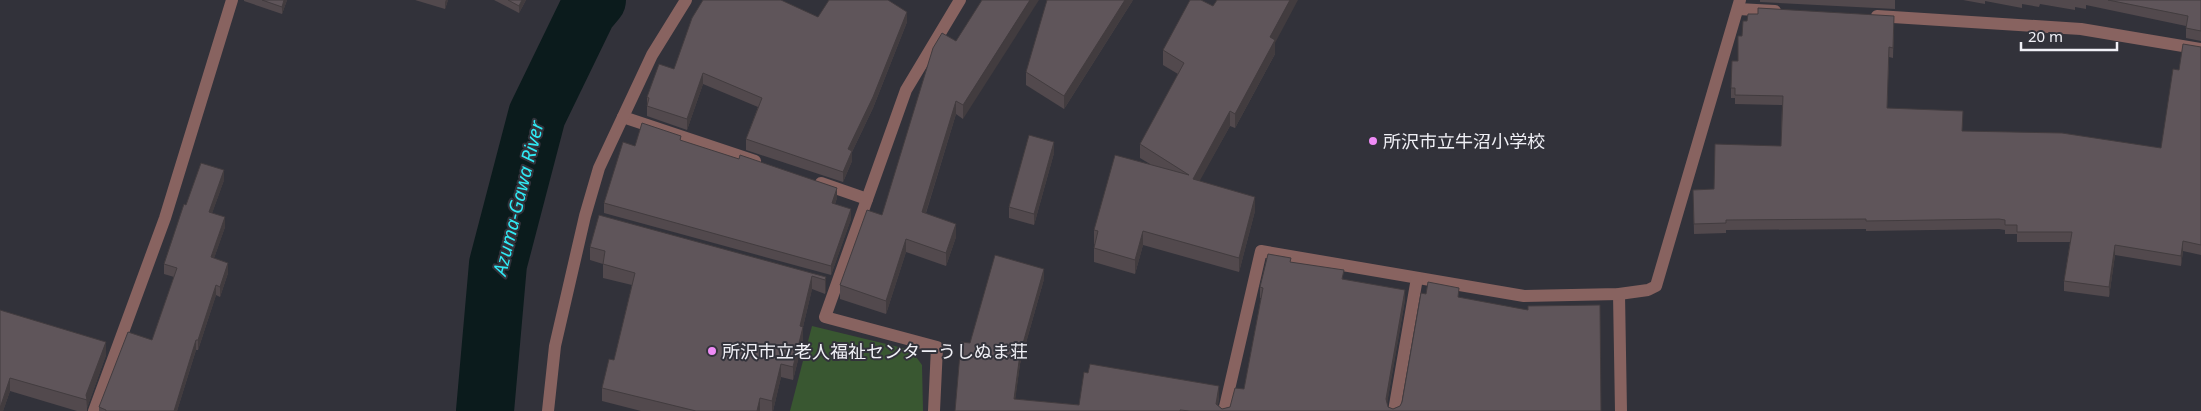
<svg xmlns="http://www.w3.org/2000/svg" width="2201" height="411" viewBox="0 0 2201 411" font-family="'Noto Sans','Noto Sans JP',sans-serif">
	<rect width="100%" height="100%" fill="#32323a"/>
	<path fill="#395731" d="M 812,326 L 911,350 L 922,365 L 923,411 L 790,411 Z"/>
	<g fill="none" stroke-linecap="round" stroke-linejoin="round">
		<path stroke="#0b1b1c" stroke-width="58" d="M 485,411 L 498,264 L 537,115 L 587,12 L 597,0"/>
		<g stroke="#886360" stroke-width="12">
			<path d="M 1738,9 L 1775,11"/>
			<path d="M 1877,16 L 2081,29 L 2201,49"/>
			<path d="M 623,117 L 755,161"/>
			<path d="M 821,183 L 867,199"/>
			<path d="M 1619,294 L 1621,411"/>
			<path d="M 94,411 L 165,218 L 232,0"/>
			<path d="M 548,411 L 555,346 L 585,216 L 599,168 L 652,55 L 686,0"/>
			<path d="M 934,411 L 937,347 L 825,317 L 906,90 L 960,0"/>
			<path d="M 1224,411 L 1261,251 L 1524,296 L 1619,294 L 1648,290 L 1656,286 L 1740,0"/>
			<path d="M 1394,411 L 1417,278"/>
		</g>
	</g>
	<g fill="#52494d">
		<path d="M 244,0 L 287,0 L 282,14 L 244,1 Z"/>
		<path d="M 415,0 L 448,0 L 445,9 Z"/>
		<path d="M 494,0 L 526,0 L 519,13 Z"/>
		<path d="M 982,0 L 963,119 L 956,114 L 926,213 L 956,237 L 946,266 L 906,252 L 886,314 L 840,299 L 840,285 L 882,215 Z"/>
		<path d="M 1133,0 L 1064,109 L 1026,85 L 1026,72 Z"/>
		<path d="M 1760,0 L 1895,0 L 1895,9 L 1760,2 Z"/>
		<path d="M 1963,0 L 2201,0 L 2201,41 L 2186,38 L 2186,26 L 2086,5 L 2086,9 L 2075,7 L 2075,10 L 2040,4 L 2039,7 L 2022,4 L 2022,8 L 1985,1 L 1985,4 Z"/>
		<path d="M 1213,6 L 1275,43 L 1275,54 L 1235,128 L 1230,126 L 1199,181 L 1255,211 L 1239,272 L 1143,245 L 1135,274 L 1094,262 L 1094,248 L 1095,244 L 1094,244 L 1094,230 L 1150,164 L 1140,158 L 1140,144 L 1178,74 L 1163,65 L 1163,50 Z"/>
		<path d="M 818,17 L 907,22 L 873,108 L 852,152 L 852,161 L 843,182 L 746,150 L 746,139 L 758,107 L 703,84 L 687,130 L 647,116 L 647,97 L 674,69 Z"/>
		<path d="M 1894,25 L 1893,58 L 1889,57 L 1887,108 L 1962,131 L 2161,148 L 2179,70 L 2201,47 L 2201,255 L 2183,251 L 2181,266 L 2115,255 L 2109,297 L 2064,291 L 2064,281 L 2070,242 L 2017,242 L 2017,234 L 2005,234 L 2005,230 L 1999,229 L 1866,231 L 1866,229 L 1726,230 L 1726,233 L 1694,234 L 1693,190 L 1714,189 L 1781,146 L 1782,105 L 1735,104 L 1735,98 L 1731,98 L 1731,88 L 1738,61 L 1742,36 Z"/>
		<path d="M 681,141 L 837,198 L 835,204 L 851,219 L 831,275 L 604,213 L 604,203 L 635,146 Z"/>
		<path d="M 1054,153 L 1034,225 L 1009,218 L 1009,207 Z"/>
		<path d="M 224,180 L 212,213 L 225,227 L 214,258 L 228,273 L 220,297 L 216,295 L 198,350 L 196,350 L 177,411 L 99,411 L 99,407 L 152,340 L 174,277 L 164,274 L 164,264 L 186,205 Z"/>
		<path d="M 590,247 L 826,277 L 826,291 L 825,294 L 812,289 L 803,327 L 803,340 L 793,380 L 781,377 L 773,411 L 641,411 L 602,401 L 602,388 L 614,360 L 632,285 L 603,278 L 603,264 L 590,260 Z"/>
		<path d="M 1291,262 L 1344,279 L 1405,300 L 1387,403 L 1388,407 L 1393,409 L 1400,406 L 1459,298 L 1601,411 L 955,411 L 970,343 L 1044,279 L 1020,364 L 1015,399 L 1079,405 L 1219,396 L 1218,405 L 1222,409 L 1230,407 L 1244,389 L 1261,298 L 1260,298 L 1260,287 Z"/>
		<path d="M 0,310 L 106,355 L 87,408 L 87,411 L 77,411 L 10,391 L 3,411 L 0,411 Z"/>
	</g>
	<g fill="#423c3f">
		<path d="M 284,0 L 287,0 L 282,14 L 282,7 Z"/>
		<path d="M 446,0 L 448,0 L 445,9 L 445,2 Z"/>
		<path d="M 522,0 L 526,0 L 519,13 L 519,6 Z"/>
		<path d="M 1030,0 L 1039,0 L 963,119 L 963,105 Z"/>
		<path d="M 1125,0 L 1133,0 L 1064,109 L 1064,96 Z"/>
		<path d="M 1290,0 L 1298,0 L 1275,43 L 1275,54 L 1235,128 L 1235,114 L 1270,37 Z"/>
		<path d="M 907,12 L 907,22 L 873,108 L 852,152 L 852,161 L 843,182 L 843,172 L 848,149 Z"/>
		<path d="M 703,73 L 703,84 L 687,130 L 687,119 Z"/>
		<path d="M 956,101 L 956,114 L 922,225 L 922,212 Z"/>
		<path d="M 1230,111 L 1230,126 L 1193,193 L 1193,179 Z"/>
		<path d="M 1054,142 L 1054,153 L 1034,225 L 1034,214 Z"/>
		<path d="M 224,170 L 224,180 L 209,222 L 209,212 Z"/>
		<path d="M 837,188 L 837,198 L 832,212 L 832,203 Z"/>
		<path d="M 1255,197 L 1255,211 L 1239,272 L 1239,258 Z"/>
		<path d="M 851,209 L 851,219 L 831,275 L 831,266 Z"/>
		<path d="M 225,217 L 225,227 L 211,267 L 211,257 Z"/>
		<path d="M 956,224 L 956,237 L 946,266 L 946,253 Z"/>
		<path d="M 1143,231 L 1143,245 L 1135,274 L 1135,260 Z"/>
		<path d="M 906,239 L 906,252 L 886,314 L 886,301 Z"/>
		<path d="M 2183,241 L 2183,251 L 2181,266 L 2181,256 Z"/>
		<path d="M 2115,245 L 2115,255 L 2109,297 L 2109,287 Z"/>
		<path d="M 228,263 L 228,273 L 220,297 L 220,287 Z"/>
		<path d="M 1044,269 L 1044,279 L 1020,364 L 1014,409 L 1014,399 L 1020,354 Z"/>
		<path d="M 812,276 L 812,289 L 803,327 L 803,340 L 793,380 L 793,367 L 800,326 Z"/>
		<path d="M 826,277 L 826,291 L 825,294 L 825,280 Z"/>
		<path d="M 216,285 L 216,295 L 198,350 L 198,340 Z"/>
		<path d="M 1405,290 L 1405,300 L 1386,410 L 1386,399 Z"/>
		<path d="M 196,340 L 196,350 L 177,411 L 174,411 Z"/>
		<path d="M 106,342 L 106,355 L 87,408 L 86,395 Z"/>
		<path d="M 781,364 L 781,377 L 773,411 L 772,411 L 772,401 Z"/>
		<path d="M 10,378 L 10,391 L 3,411 L 0,411 L 0,408 Z"/>
		<path d="M 1219,386 L 1219,396 L 1217,411 L 1216,404 Z"/>
		<path d="M 760,398 L 760,411 L 757,411 Z"/>
	</g>
	<g fill="#5f555a" stroke="#423c3f">
		<path d="M 262,0 L 284,0 L 282,7 Z"/>
		<path d="M 508,0 L 522,0 L 519,6 Z"/>
		<path d="M 703,0 L 781,0 L 818,17 L 829,0 L 888,0 L 907,12 L 873,97 L 848,149 L 852,151 L 843,172 L 746,139 L 762,98 L 703,73 L 687,119 L 647,106 L 649,98 L 647,97 L 659,64 L 674,69 L 692,18 Z"/>
		<path d="M 982,0 L 1030,0 L 963,105 L 956,101 L 922,212 L 956,224 L 946,253 L 906,239 L 886,301 L 840,285 L 867,210 L 882,215 L 933,48 L 942,33 L 956,41 Z"/>
		<path d="M 1047,0 L 1125,0 L 1064,96 L 1026,72 Z"/>
		<path d="M 1190,0 L 1201,0 L 1213,6 L 1217,0 L 1290,0 L 1270,37 L 1275,40 L 1235,114 L 1230,111 L 1193,179 L 1255,197 L 1239,258 L 1143,231 L 1135,260 L 1094,248 L 1098,231 L 1094,230 L 1115,155 L 1189,175 L 1140,144 L 1184,63 L 1163,50 Z"/>
		<path d="M 2108,0 L 2201,0 L 2201,31 L 2186,28 L 2188,16 Z"/>
		<path d="M 1758,8 L 1894,16 L 1893,48 L 1889,47 L 1887,108 L 1963,111 L 1962,131 L 2062,133 L 2161,148 L 2173,69 L 2179,70 L 2183,44 L 2201,47 L 2201,245 L 2183,241 L 2181,256 L 2115,245 L 2109,287 L 2064,281 L 2072,232 L 2017,232 L 2017,225 L 2005,225 L 2005,220 L 1999,219 L 1866,221 L 1866,219 L 1726,220 L 1726,223 L 1694,224 L 1693,190 L 1714,189 L 1715,144 L 1781,146 L 1783,96 L 1735,95 L 1735,88 L 1731,88 L 1732,61 L 1738,61 L 1738,36 L 1742,36 L 1743,21 L 1747,21 L 1748,14 L 1758,14 Z"/>
		<path d="M 642,123 L 681,136 L 680,140 L 739,159 L 740,155 L 837,188 L 832,203 L 851,209 L 831,266 L 604,203 L 623,142 L 635,146 Z"/>
		<path d="M 1029,135 L 1054,142 L 1034,214 L 1009,207 Z"/>
		<path d="M 201,163 L 224,170 L 209,212 L 225,217 L 211,257 L 228,263 L 220,287 L 216,285 L 198,340 L 196,340 L 174,411 L 106,411 L 106,410 L 99,407 L 128,332 L 152,340 L 177,268 L 164,264 L 184,204 L 186,205 Z"/>
		<path d="M 599,215 L 826,277 L 825,280 L 812,276 L 800,326 L 803,327 L 793,367 L 781,364 L 772,401 L 760,398 L 757,411 L 696,411 L 602,388 L 609,359 L 614,360 L 635,273 L 603,264 L 605,251 L 590,247 Z"/>
		<path d="M 1268,254 L 1291,258 L 1290,262 L 1344,270 L 1342,279 L 1405,290 L 1386,399 L 1388,407 L 1393,409 L 1400,406 L 1402,402 L 1421,293 L 1426,294 L 1428,282 L 1459,288 L 1458,297 L 1528,310 L 1528,306 L 1600,305 L 1601,411 L 1190,411 L 1180,410 L 1180,411 L 955,411 L 961,342 L 970,343 L 995,255 L 1044,269 L 1020,354 L 1014,399 L 1079,405 L 1084,372 L 1088,373 L 1090,364 L 1219,386 L 1216,404 L 1222,409 L 1230,407 L 1235,388 L 1244,389 L 1263,288 L 1260,287 Z"/>
		<path d="M 0,310 L 106,342 L 86,395 L 87,400 L 10,378 L 0,408 Z"/>
	</g>
	<g fill="#ef8bf6" stroke="#32323a" stroke-width="2">
		<circle cx="1373" cy="141" r="5"/>
		<circle cx="712" cy="351" r="5"/>
	</g>
	<g text-anchor="middle" dominant-baseline="central" stroke-width="4" stroke-linejoin="round" paint-order="stroke">
		<g font-size="18" fill="#f0f0f6" stroke="#32323a" text-anchor="start">
			<text x="1383" y="141">所沢市立牛沼小学校</text>
			<text x="722" y="351">所沢市立老人福祉センターうしぬま荘</text>
		</g>
		<g font-size="19" font-style="italic" fill="#30eaf5" stroke="#32323a">
			<text transform="translate(518 198) rotate(-76)">Azuma-Gawa River</text>
		</g>
	</g>
	<path d="M2021 42v8h96v-8" fill="none" stroke="#f0f0f6" stroke-width="2.5"/>
	<text x="2028" y="42" font-size="15" fill="#f0f0f6" stroke="#32323a" stroke-width="4" paint-order="stroke">20 m</text>
</svg>
